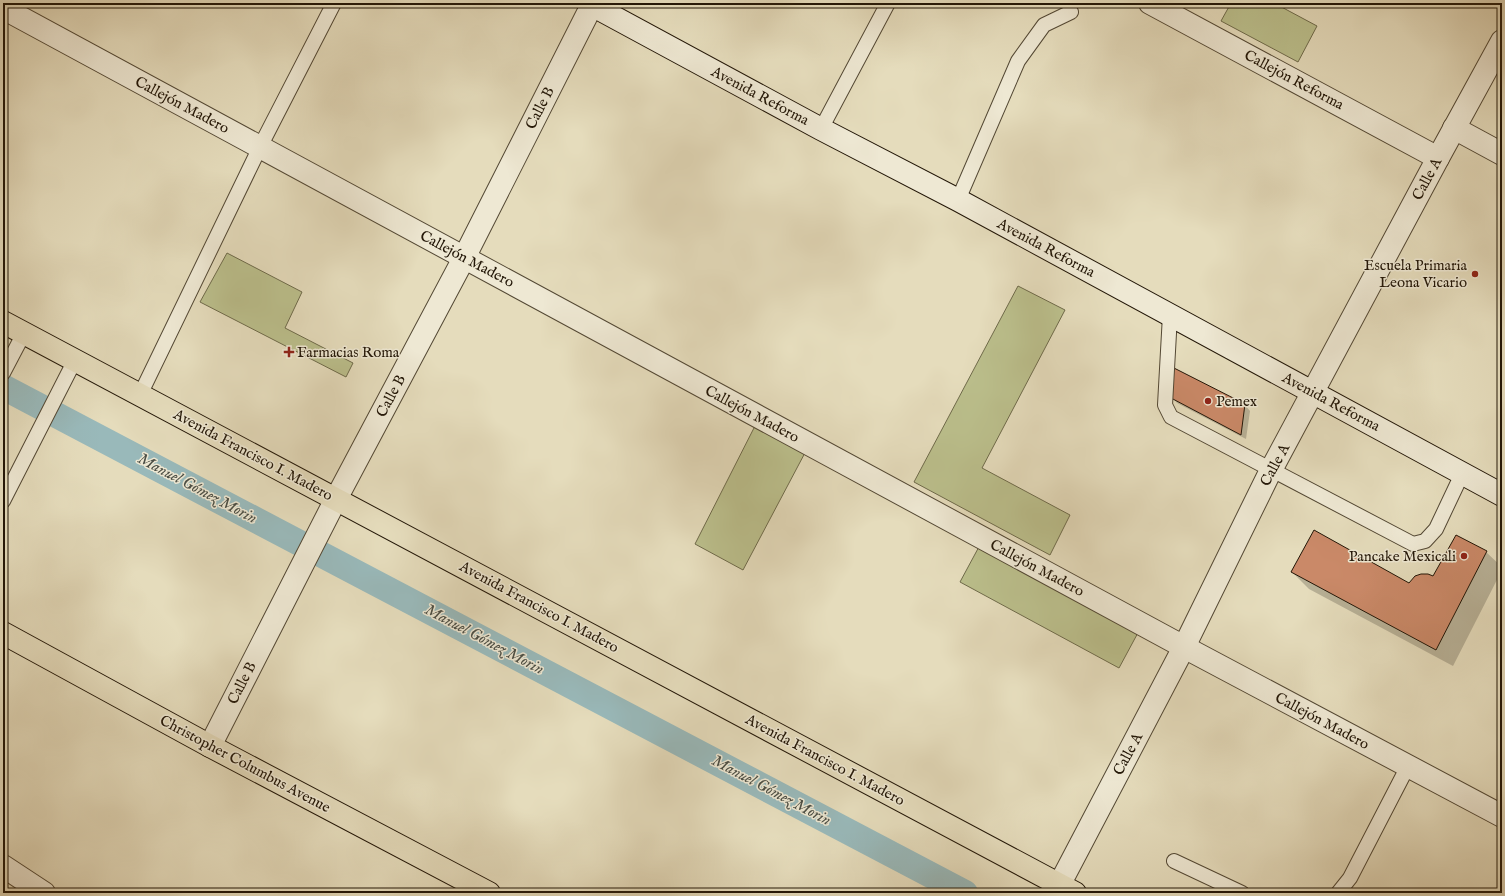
<svg xmlns="http://www.w3.org/2000/svg" width="1505" height="896" viewBox="0 0 1505 896" font-family="'IM FELL English',serif">
	<rect width="100%" height="100%" fill="#e5dcbc"/>
	<filter id="stains"><feTurbulence type="fractalNoise" baseFrequency=".005" numOctaves="4"/><feColorMatrix values="0 0 0 0 .2 0 0 0 0 .09 0 0 0 0 .02 0 0 0 .5 -.17"/></filter>
	<radialGradient id="worn" r=".72"><stop offset=".6" stop-color="#630" stop-opacity="0"/><stop offset="1" stop-color="#630" stop-opacity=".3"/></radialGradient>
	<g fill="#bbbf8c" stroke="#6e6a4a">
		<path d="M 1231,3 L 1274,3 L 1317,26 L 1298,62 L 1221,21 Z"/>
		<path d="M 227,253 L 302,292 L 285,328 L 353,363 L 346,377 L 200,302 Z"/>
		<path d="M 1018,286 L 1065,310 L 982,468 L 1070,515 L 1050,555 L 914,482 Z"/>
		<path d="M 757,422 L 807,449 L 743,570 L 695,544 Z"/>
		<path d="M 981,543 L 1140,629 L 1119,668 L 960,582 Z"/>
	</g>
	<g fill="#0003">
		<path d="M 1172,397 L 1245,405 L 1250,411 L 1246,439 L 1177,403 Z"/>
		<path d="M 1486,552 L 1502,567 L 1502,570 L 1453,666 L 1309,589 L 1292,572 L 1409,584 L 1433,577 Z"/>
	</g>
	<g fill="none" stroke-linecap="round" stroke-linejoin="round">
		<path stroke="#99b9ba" stroke-width="26" d="M 3,387 L 965,893"/>
	</g>
	<g fill="#ca8968" stroke="#221607">
		<path d="M 1172,367 L 1245,404 L 1241,435 L 1171,398 Z"/>
		<path d="M 1314,530 L 1409,583 L 1415,576 L 1421,574 L 1428,574 L 1433,576 L 1456,535 L 1487,551 L 1436,650 L 1291,572 Z"/>
	</g>
	<g fill="none" stroke-linecap="round" stroke-linejoin="round">
		<defs>
			<g id="service">
				<path d="M 821,129 L 888,3"/>
				<path d="M 958,200 L 1018,61 L 1044,25 L 1071,12"/>
				<path d="M 1170,315 L 1165,405 L 1171,417 L 1413,544 L 1425,541 L 1436,529 L 1462,474"/>
				<path d="M 3,373 L 24,333"/>
				<path d="M 140,395 L 260,147 L 334,3"/>
				<path d="M 3,501 L 75,360"/>
				<path d="M 1174,861 L 1242,893"/>
				<path d="M 1338,893 L 1350,878 L 1408,766"/>
			</g>
			<g id="minor">
				<path d="M 1150,3 L 1438,158"/>
				<path d="M 3,8 L 1184,647 L 1502,816"/>
				<path d="M 1454,128 L 1502,154"/>
				<path d="M 210,746 L 336,499 L 464,258 L 593,3"/>
				<path d="M 1055,893 L 1184,647 L 1271,470 L 1438,158 L 1502,41"/>
			</g>
			<path id="tertiary" d="M 3,866 L 44,893"/>
			<path id="secondary" d="M 588,3 L 821,129 L 958,200 L 1502,495"/>
			<g id="primary">
				<path d="M 3,322 L 1075,893"/>
				<path d="M 3,633 L 210,746 L 489,893"/>
			</g>
		</defs>
		<use href="#service" stroke="#534834" stroke-width="16"/>
		<use href="#minor" stroke="#534834" stroke-width="24"/>
		<use href="#tertiary" stroke="#534834" stroke-width="24"/>
		<use href="#secondary" stroke="#221607" stroke-width="24"/>
		<use href="#primary" stroke="#221607" stroke-width="24"/>
		<use href="#service" stroke="#eee8d3" stroke-width="14"/>
		<use href="#minor" stroke="#eee8d3" stroke-width="22"/>
		<use href="#tertiary" stroke="#eee8d3" stroke-width="22"/>
		<use href="#secondary" stroke="#eee8d3" stroke-width="22"/>
		<use href="#primary" stroke="#e5dcbc" stroke-width="22"/>
	</g>
	<g fill="#8f2418" stroke="#eee8d3" stroke-width="1.5">
		<circle cx="1475" cy="274" r="4"/>
		<path d="M287 346h4v4h4v4h-4v4h-4v-4h-4v-4h4z"/>
		<circle cx="1208" cy="401" r="4"/>
		<circle cx="1464" cy="556" r="4"/>
	</g>
	<g text-anchor="middle" dominant-baseline="central" stroke-width="3" stroke-linejoin="round" paint-order="stroke">
		<g font-size="15" fill="#221607" stroke="#eee8d3">
			<text transform="translate(1294 80) rotate(28)">Callejón Reforma</text>
			<text transform="translate(760 96) rotate(28)">Avenida Reforma</text>
			<text transform="translate(182 105) rotate(28)">Callejón Madero</text>
			<text transform="translate(540 108) rotate(-63)">Calle B</text>
			<text transform="translate(1427 179) rotate(-62)">Calle A</text>
			<text transform="translate(1046 248) rotate(28)">Avenida Reforma</text>
			<text transform="translate(467 259) rotate(28)">Callejón Madero</text>
			<text transform="translate(391 396) rotate(-62)">Calle B</text>
			<text transform="translate(1331 402) rotate(28)">Avenida Reforma</text>
			<text transform="translate(752 414) rotate(28)">Callejón Madero</text>
			<text transform="translate(253 455) rotate(28)">Avenida Francisco I. Madero</text>
			<text transform="translate(1275 465) rotate(-62)">Calle A</text>
			<text transform="translate(1037 568) rotate(28)">Callejón Madero</text>
			<text transform="translate(539 607) rotate(28)">Avenida Francisco I. Madero</text>
			<text transform="translate(242 683) rotate(-63)">Calle B</text>
			<text transform="translate(1322 721) rotate(28)">Callejón Madero</text>
			<text transform="translate(1128 754) rotate(-62)">Calle A</text>
			<text transform="translate(825 760) rotate(28)">Avenida Francisco I. Madero</text>
			<text transform="translate(245 764) rotate(28)">Christopher Columbus Avenue</text>
		</g>
		<g font-size="15" fill="#221607" stroke="#eee8d3" text-anchor="end">
			<text x="1467" y="265">Escuela Primaria<tspan x="1467" dy="17">Leona Vicario</tspan></text>
			<text x="297" y="352" text-anchor="start">Farmacias Roma</text>
			<text x="1216" y="401" text-anchor="start">Pemex</text>
			<text x="1456" y="556">Pancake Mexicali</text>
		</g>
		<g font-size="16" font-style="italic" fill="#4c4f46" stroke="#eee8d3">
			<text transform="translate(197 489) rotate(28)">Manuel Gómez Morin</text>
			<text transform="translate(484 640) rotate(28)">Manuel Gómez Morin</text>
			<text transform="translate(771 791) rotate(28)">Manuel Gómez Morin</text>
		</g>
	</g>
	<rect width="1505" height="896" fill="none" stroke="#e5dcbc" stroke-width="16"/>
	<rect x="4" y="4" width="1497" height="888" fill="none" stroke="#221607" stroke-width="2"/>
	<rect x="8" y="8" width="1489" height="880" fill="none" stroke="#221607"/>
	<rect width="100%" height="100%" filter="url(#stains)"/>
	<rect width="100%" height="100%" fill="url(#worn)"/>
</svg>
